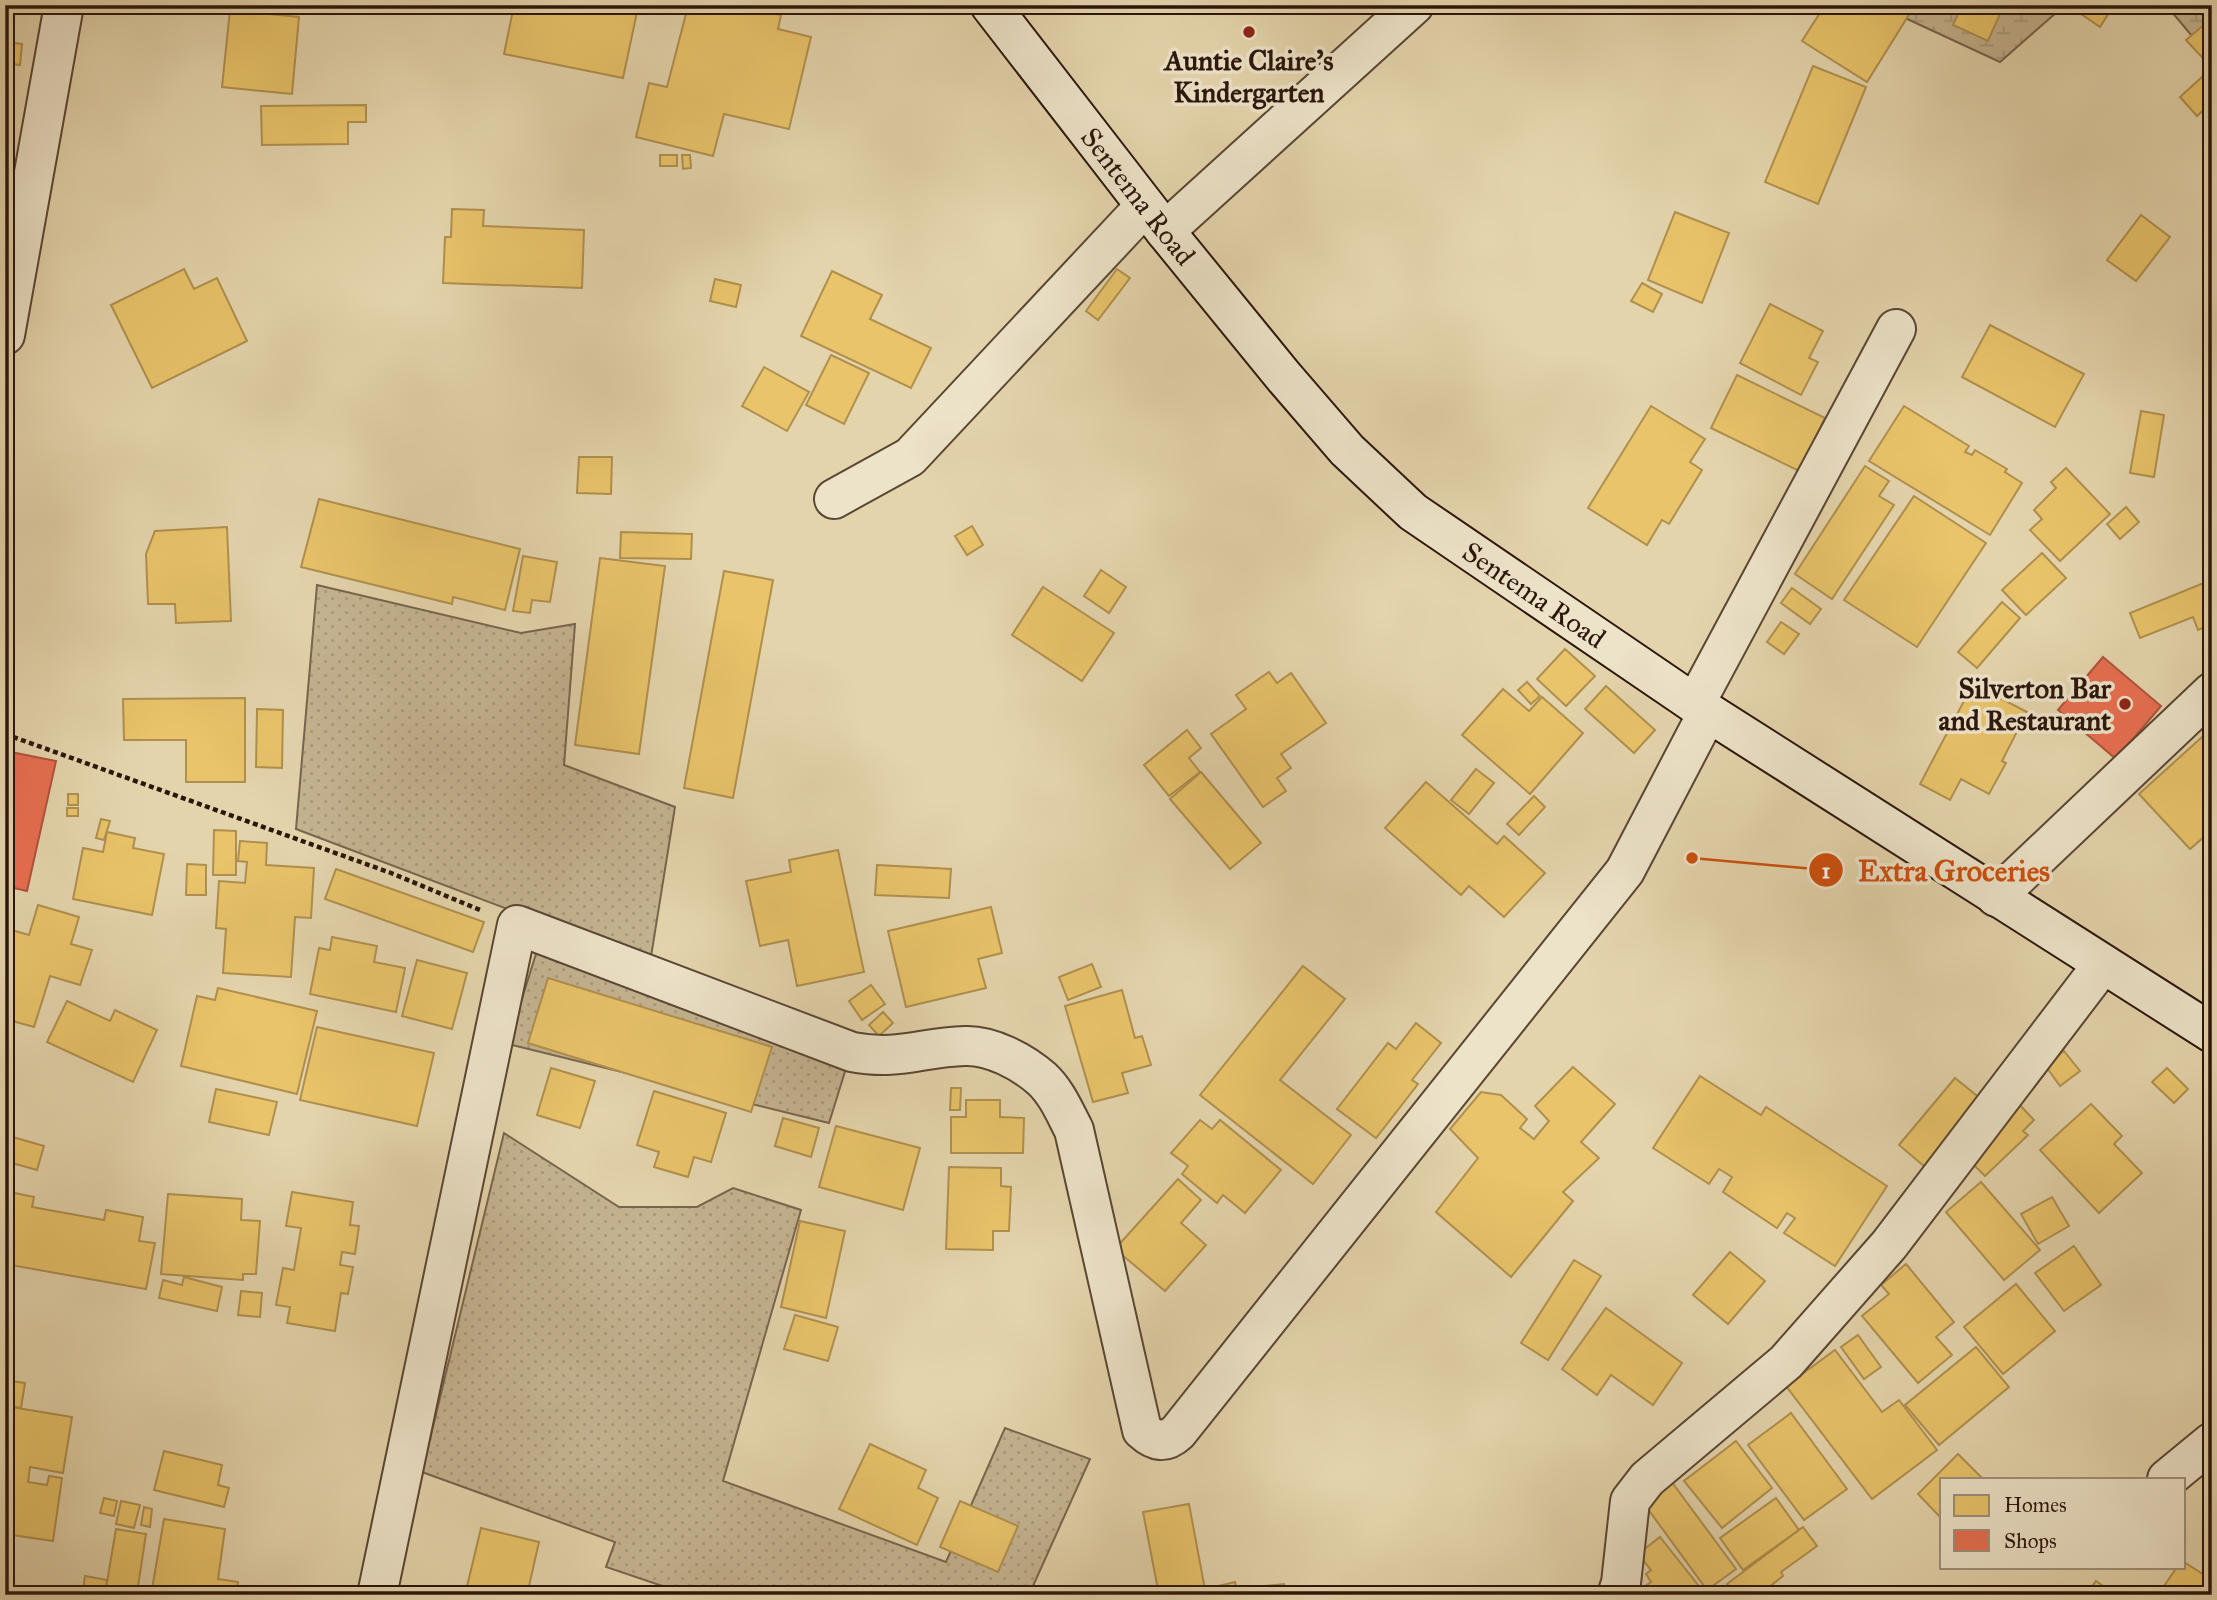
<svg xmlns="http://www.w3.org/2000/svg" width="2217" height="1600" viewBox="0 0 2217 1600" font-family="'IM FELL Great Primer',serif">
	<defs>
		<pattern id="grass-dots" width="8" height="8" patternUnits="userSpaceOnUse" patternTransform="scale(1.75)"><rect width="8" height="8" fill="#c5b491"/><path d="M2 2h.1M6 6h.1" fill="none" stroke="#a99a7c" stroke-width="1.8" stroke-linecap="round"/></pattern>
		<pattern id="wetland-marsh" width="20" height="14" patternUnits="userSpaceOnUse" patternTransform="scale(1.75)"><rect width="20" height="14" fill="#c5b491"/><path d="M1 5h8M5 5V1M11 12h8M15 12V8" fill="none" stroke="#a99a7c"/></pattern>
	</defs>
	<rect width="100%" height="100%" fill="#e4d4ac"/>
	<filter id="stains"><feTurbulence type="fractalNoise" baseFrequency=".00286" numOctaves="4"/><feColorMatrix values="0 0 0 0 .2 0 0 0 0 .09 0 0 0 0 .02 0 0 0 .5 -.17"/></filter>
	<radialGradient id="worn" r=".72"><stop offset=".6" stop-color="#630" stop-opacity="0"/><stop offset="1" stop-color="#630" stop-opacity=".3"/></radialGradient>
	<g fill="url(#grass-dots)" stroke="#78654e" stroke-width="2">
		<path d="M 317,585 L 521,633 L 575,624 L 564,765 L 675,807 L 650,963 L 296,829 Z"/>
		<path d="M 539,944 L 847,1065 L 829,1123 L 508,1044 Z"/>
		<path d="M 504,1133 L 619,1207 L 697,1207 L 733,1188 L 801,1210 L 723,1481 L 946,1562 L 1005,1428 L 1090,1459 L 1029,1595 L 689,1595 L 606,1567 L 615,1542 L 422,1472 Z"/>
	</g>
	<g fill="url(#wetland-marsh)" stroke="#78654e" stroke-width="2">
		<path d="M 1877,5 L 2065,5 L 2000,62 Z"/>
		<path d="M 2166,5 L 2212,5 L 2212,60 Z"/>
	</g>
	<g fill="#e9c46a" stroke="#b0904e" stroke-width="2">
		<path d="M 514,5 L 602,5 L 637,12 L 623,78 L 504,54 Z"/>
		<path d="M 724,5 L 741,5 L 781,15 L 778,29 L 811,37 L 789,129 L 724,114 L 713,156 L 636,137 L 649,83 L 667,87 L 688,6 L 721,14 Z"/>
		<path d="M 1825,5 L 1915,5 L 1867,82 L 1802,41 Z"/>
		<path d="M 1962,5 L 2004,5 L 1988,41 L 1953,25 Z"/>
		<path d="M 2068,5 L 2114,5 L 2100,27 Z"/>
		<path d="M 230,10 L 299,17 L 292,94 L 222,87 Z"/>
		<path d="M 2212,18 L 2212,68 L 2186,40 Z"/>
		<path d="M 5,42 L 22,44 L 20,65 L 5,63 Z"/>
		<path d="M 1813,66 L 1866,87 L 1818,204 L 1765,182 Z"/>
		<path d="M 2202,77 L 2212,87 L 2212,102 L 2197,116 L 2180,97 Z"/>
		<path d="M 366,105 L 366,122 L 348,122 L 348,144 L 262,145 L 261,106 Z"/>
		<rect x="660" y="155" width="17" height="11"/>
		<path d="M 682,155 L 690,155 L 691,168 L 683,169 Z"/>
		<path d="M 452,209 L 484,210 L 483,226 L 584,230 L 582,288 L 443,283 L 445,237 L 451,237 Z"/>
		<path d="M 1675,212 L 1729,233 L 1702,303 L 1648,280 Z"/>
		<path d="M 2141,215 L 2170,237 L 2136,281 L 2107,260 Z"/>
		<path d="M 184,269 L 194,289 L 217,278 L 247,341 L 152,388 L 111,305 Z"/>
		<path d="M 1117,269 L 1130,278 L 1098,320 L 1086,311 Z"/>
		<path d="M 832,271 L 882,295 L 870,319 L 931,348 L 911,388 L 801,336 Z"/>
		<path d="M 715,279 L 741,285 L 736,307 L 710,301 Z"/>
		<path d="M 1642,283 L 1662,294 L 1653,312 L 1631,301 Z"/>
		<path d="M 1770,304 L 1823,331 L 1809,358 L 1818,362 L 1801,395 L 1740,363 Z"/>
		<path d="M 1990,325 L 2084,374 L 2055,427 L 1962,377 Z"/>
		<path d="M 831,355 L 869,373 L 844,424 L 806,405 Z"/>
		<path d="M 764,367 L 809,392 L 787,431 L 742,406 Z"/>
		<path d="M 1737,375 L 1825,418 L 1799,471 L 1711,428 Z"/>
		<path d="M 1651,406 L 1705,439 L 1690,462 L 1702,470 L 1669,524 L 1662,520 L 1647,545 L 1588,508 Z"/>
		<path d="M 1904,406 L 1969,446 L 1965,452 L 1972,455 L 1975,450 L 2007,469 L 2005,472 L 2022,483 L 1990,535 L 1869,461 Z"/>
		<path d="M 2141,411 L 2164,415 L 2154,477 L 2130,473 Z"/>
		<path d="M 579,457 L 612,457 L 611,494 L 577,493 Z"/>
		<path d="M 1865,466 L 1889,481 L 1879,496 L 1894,505 L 1832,599 L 1795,574 Z"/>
		<path d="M 2066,468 L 2110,514 L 2060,561 L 2030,530 L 2042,519 L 2034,510 L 2056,488 L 2051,482 Z"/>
		<path d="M 1914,496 L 1986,543 L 1917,647 L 1844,600 Z"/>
		<path d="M 319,499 L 520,549 L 505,610 L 453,597 L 452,604 L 301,567 Z"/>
		<path d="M 2126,507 L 2139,522 L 2120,539 L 2107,524 Z"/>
		<path d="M 972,526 L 983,545 L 967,555 L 955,536 Z"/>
		<path d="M 227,527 L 231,621 L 176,623 L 175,604 L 148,604 L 146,554 L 155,531 Z"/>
		<path d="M 621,532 L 692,534 L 691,559 L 620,558 Z"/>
		<path d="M 2042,553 L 2066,578 L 2026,615 L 2002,590 Z"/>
		<path d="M 523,556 L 557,562 L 550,602 L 532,600 L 530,613 L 513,611 Z"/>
		<path d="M 600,558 L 665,566 L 639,754 L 575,745 Z"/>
		<path d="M 1101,570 L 1126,587 L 1109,613 L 1084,596 Z"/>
		<path d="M 724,571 L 773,580 L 733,798 L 684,788 Z"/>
		<path d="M 2206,582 L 2212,596 L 2212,624 L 2198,630 L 2193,617 L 2140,638 L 2130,613 Z"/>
		<path d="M 1043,587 L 1114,633 L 1082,681 L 1012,635 Z"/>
		<path d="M 1792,588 L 1821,609 L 1810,624 L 1781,603 Z"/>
		<path d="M 2002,602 L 2020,618 L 1977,668 L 1958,652 Z"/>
		<path d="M 1781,622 L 1799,634 L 1784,654 L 1767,642 Z"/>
		<path d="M 1565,649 L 1595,676 L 1566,706 L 1537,679 Z"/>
		<path d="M 1269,672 L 1277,683 L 1291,673 L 1326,723 L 1281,754 L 1291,768 L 1277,778 L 1286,791 L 1263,807 L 1211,734 L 1246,709 L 1236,695 Z"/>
		<path d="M 1527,682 L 1540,696 L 1531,704 L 1518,690 Z"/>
		<path d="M 1973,684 L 2027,712 L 2002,761 L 2006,763 L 1989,794 L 1961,779 L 1950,800 L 1920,784 Z"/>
		<path d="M 1606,686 L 1655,730 L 1634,753 L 1585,709 Z"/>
		<path d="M 1503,689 L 1529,711 L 1542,697 L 1583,733 L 1530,794 L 1462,735 Z"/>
		<path d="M 245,698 L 245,782 L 186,782 L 186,740 L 124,740 L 123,699 Z"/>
		<path d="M 257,709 L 283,710 L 282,768 L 256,767 Z"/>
		<path d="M 2212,728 L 2212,830 L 2190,849 L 2139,794 Z"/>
		<path d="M 1187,730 L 1201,748 L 1189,758 L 1200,772 L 1169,796 L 1144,765 Z"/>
		<path d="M 1476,769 L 1494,783 L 1469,814 L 1451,800 Z"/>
		<path d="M 1201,772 L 1261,843 L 1230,869 L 1170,799 Z"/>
		<path d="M 1426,782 L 1497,844 L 1504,836 L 1545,873 L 1504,917 L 1469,886 L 1461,895 L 1385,828 Z"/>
		<rect x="68" y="794" width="10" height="11"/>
		<path d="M 1534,796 L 1545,807 L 1519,835 L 1507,824 Z"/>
		<rect x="67" y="808" width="11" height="8"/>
		<path d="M 101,819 L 110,821 L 104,840 L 96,838 Z"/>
		<path d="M 214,830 L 236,831 L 236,875 L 213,875 Z"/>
		<path d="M 107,832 L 135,838 L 133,848 L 164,854 L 152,915 L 73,899 L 83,848 L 103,852 Z"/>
		<path d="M 240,841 L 267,843 L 266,865 L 314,868 L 311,918 L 295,917 L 291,977 L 223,973 L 226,929 L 216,928 L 219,881 L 245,883 L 247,862 L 238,861 Z"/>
		<path d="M 838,850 L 864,972 L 797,986 L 788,940 L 760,946 L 746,881 L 791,872 L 789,860 Z"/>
		<path d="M 187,864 L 206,865 L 206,895 L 186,895 Z"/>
		<path d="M 877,865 L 951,869 L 949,898 L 875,895 Z"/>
		<path d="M 336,869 L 484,922 L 473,952 L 325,899 Z"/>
		<path d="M 38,905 L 79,917 L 71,944 L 92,950 L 80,985 L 50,976 L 34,1027 L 5,1019 L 5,928 L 29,935 Z"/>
		<path d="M 991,907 L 1002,953 L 978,959 L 986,988 L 906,1007 L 888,931 Z"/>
		<path d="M 332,937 L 377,946 L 374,962 L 405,968 L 396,1012 L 310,994 L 319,948 L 330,950 Z"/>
		<path d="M 417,960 L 467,973 L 452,1029 L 402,1016 Z"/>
		<path d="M 1092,964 L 1101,987 L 1068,1000 L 1059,977 Z"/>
		<path d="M 1303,966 L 1345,999 L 1280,1080 L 1351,1135 L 1313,1184 L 1200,1095 Z"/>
		<path d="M 548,978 L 772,1047 L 751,1112 L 528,1043 Z"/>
		<path d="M 871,985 L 885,1004 L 862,1020 L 849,1001 Z"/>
		<path d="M 218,988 L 317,1011 L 297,1094 L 181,1066 L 197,996 L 215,1000 Z"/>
		<path d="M 1122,990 L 1135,1038 L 1142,1036 L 1151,1065 L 1122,1073 L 1128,1093 L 1093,1102 L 1065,1006 Z"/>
		<path d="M 67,1001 L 110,1021 L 115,1010 L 157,1030 L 133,1082 L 47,1042 Z"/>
		<path d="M 883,1012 L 893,1023 L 879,1036 L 869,1025 Z"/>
		<path d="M 1416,1023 L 1441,1043 L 1412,1080 L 1418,1084 L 1376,1138 L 1337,1109 L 1388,1043 L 1396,1049 Z"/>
		<path d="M 317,1027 L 434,1053 L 417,1126 L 300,1100 Z"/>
		<path d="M 2064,1051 L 2080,1071 L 2060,1086 L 2045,1065 Z"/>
		<path d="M 1573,1067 L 1615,1104 L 1581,1142 L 1599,1158 L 1563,1192 L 1573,1201 L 1511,1277 L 1436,1212 L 1478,1158 L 1450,1129 L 1481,1092 L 1501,1095 L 1527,1119 L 1520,1128 L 1534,1139 L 1549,1121 L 1535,1106 Z"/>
		<path d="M 551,1068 L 595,1081 L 580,1128 L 537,1115 Z"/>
		<path d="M 2167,1068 L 2188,1089 L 2174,1103 L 2152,1082 Z"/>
		<path d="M 1700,1076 L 1761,1115 L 1766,1107 L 1887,1186 L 1835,1266 L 1784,1233 L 1795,1218 L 1787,1213 L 1777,1228 L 1723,1192 L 1732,1177 L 1719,1169 L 1709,1184 L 1653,1148 Z"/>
		<path d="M 1955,1078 L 1987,1104 L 1931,1172 L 1899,1145 Z"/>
		<path d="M 951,1088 L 961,1088 L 960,1110 L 950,1110 Z"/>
		<path d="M 216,1089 L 277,1102 L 269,1135 L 209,1122 Z"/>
		<path d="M 654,1091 L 726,1113 L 711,1162 L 694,1157 L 688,1177 L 654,1167 L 659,1152 L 637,1145 Z"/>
		<path d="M 966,1100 L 1000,1100 L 1000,1117 L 1024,1118 L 1023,1153 L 951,1153 L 951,1117 L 966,1117 Z"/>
		<path d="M 2015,1100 L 2034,1120 L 2023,1131 L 2028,1135 L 1985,1176 L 1962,1153 Z"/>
		<path d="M 2091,1104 L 2122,1136 L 2114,1144 L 2142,1173 L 2099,1213 L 2040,1150 Z"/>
		<path d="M 783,1118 L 819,1128 L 811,1157 L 775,1146 Z"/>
		<path d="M 1200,1120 L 1212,1129 L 1220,1120 L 1281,1170 L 1245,1213 L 1223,1195 L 1217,1203 L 1182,1174 L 1188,1166 L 1171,1153 Z"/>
		<path d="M 836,1126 L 920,1148 L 903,1210 L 819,1187 Z"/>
		<path d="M 9,1136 L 44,1146 L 37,1170 L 5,1161 Z"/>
		<path d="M 949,1167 L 1001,1168 L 1001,1186 L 1011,1187 L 1009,1231 L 993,1231 L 993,1250 L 946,1249 Z"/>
		<path d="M 1178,1179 L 1201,1200 L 1181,1223 L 1206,1245 L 1165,1291 L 1115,1249 Z"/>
		<path d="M 1981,1182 L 2040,1250 L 2004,1280 L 1946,1212 Z"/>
		<path d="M 5,1191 L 34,1197 L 32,1207 L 104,1220 L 106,1210 L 143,1217 L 139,1241 L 155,1243 L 146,1289 L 5,1264 Z"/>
		<path d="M 292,1192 L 353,1202 L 350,1225 L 359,1226 L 355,1254 L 342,1252 L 340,1265 L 353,1267 L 348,1294 L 341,1293 L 335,1331 L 287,1323 L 290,1307 L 276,1305 L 283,1268 L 294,1270 L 301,1228 L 286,1226 Z"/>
		<path d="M 168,1194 L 242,1199 L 241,1220 L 260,1221 L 256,1274 L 243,1274 L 243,1280 L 161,1274 Z"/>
		<path d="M 2052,1197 L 2069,1226 L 2038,1244 L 2021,1214 Z"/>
		<path d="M 800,1221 L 845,1231 L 826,1318 L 781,1307 Z"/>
		<path d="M 2074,1246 L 2101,1285 L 2064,1311 L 2035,1273 Z"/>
		<path d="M 1730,1252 L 1765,1281 L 1728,1324 L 1693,1295 Z"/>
		<path d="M 1574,1260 L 1601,1276 L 1548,1360 L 1521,1343 Z"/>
		<path d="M 1906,1264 L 1954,1322 L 1936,1337 L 1952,1355 L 1918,1383 L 1862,1316 L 1889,1294 L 1881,1285 Z"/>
		<path d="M 184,1277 L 222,1287 L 217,1311 L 159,1298 L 163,1280 L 182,1285 Z"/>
		<path d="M 2016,1284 L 2055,1331 L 2003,1374 L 1964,1327 Z"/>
		<path d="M 241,1291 L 262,1293 L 260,1317 L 238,1315 Z"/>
		<path d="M 1606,1308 L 1682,1363 L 1653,1405 L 1611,1375 L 1597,1395 L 1562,1369 Z"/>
		<path d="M 795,1315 L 838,1327 L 828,1361 L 784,1349 Z"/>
		<path d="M 1858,1335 L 1881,1367 L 1864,1379 L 1841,1347 Z"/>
		<path d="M 1976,1347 L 2009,1387 L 1939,1445 L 1905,1405 Z"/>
		<path d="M 1835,1350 L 1882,1412 L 1899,1400 L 1937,1450 L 1872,1499 L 1786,1386 Z"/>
		<path d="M 5,1380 L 25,1383 L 21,1408 L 5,1405 Z"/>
		<path d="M 5,1406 L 72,1417 L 63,1473 L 30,1467 L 28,1482 L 47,1485 L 49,1476 L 62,1478 L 53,1541 L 5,1534 Z"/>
		<path d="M 1791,1413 L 1847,1489 L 1804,1520 L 1748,1445 Z"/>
		<path d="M 1736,1441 L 1772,1488 L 1722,1528 L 1684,1481 Z"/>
		<path d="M 870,1444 L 926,1470 L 918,1488 L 938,1498 L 917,1545 L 839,1509 Z"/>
		<path d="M 164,1451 L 222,1465 L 218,1485 L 229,1488 L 224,1507 L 154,1490 Z"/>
		<path d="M 1958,1454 L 1983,1479 L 1942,1479 L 1942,1519 L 1918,1494 Z"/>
		<path d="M 1671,1481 L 1736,1569 L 1707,1590 L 1642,1501 Z"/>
		<path d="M 104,1498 L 117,1501 L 114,1516 L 100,1513 Z"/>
		<path d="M 1776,1498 L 1799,1530 L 1743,1570 L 1720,1538 Z"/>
		<path d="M 121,1501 L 140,1505 L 134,1528 L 116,1524 Z"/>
		<path d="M 960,1501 L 1018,1526 L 998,1572 L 940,1547 Z"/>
		<path d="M 1189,1504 L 1206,1595 L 1159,1595 L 1143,1512 Z"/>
		<path d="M 144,1507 L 152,1509 L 150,1527 L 141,1525 Z"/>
		<path d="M 164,1519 L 225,1529 L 218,1579 L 238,1582 L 236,1595 L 151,1595 Z"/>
		<path d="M 1803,1527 L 1817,1546 L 1781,1572 L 1783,1576 L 1759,1595 L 1734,1595 L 1727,1584 Z"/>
		<path d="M 481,1528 L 539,1542 L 527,1595 L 465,1595 Z"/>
		<path d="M 116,1529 L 146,1534 L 137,1593 L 106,1588 Z"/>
		<path d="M 1660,1537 L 1706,1595 L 1639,1595 L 1637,1592 L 1651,1582 L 1646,1574 L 1651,1570 L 1638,1554 Z"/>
		<path d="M 2184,1562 L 2212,1580 L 2208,1595 L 2158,1595 L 2177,1567 L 2184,1567 Z"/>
		<path d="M 85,1576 L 107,1580 L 105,1594 L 109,1595 L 82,1595 Z"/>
		<path d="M 2096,1581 L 2116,1595 L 2086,1595 Z"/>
		<path d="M 1235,1582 L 1238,1595 L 1207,1595 L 1206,1589 Z"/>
		<path d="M 1284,1584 L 1285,1595 L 1256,1595 L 1255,1587 Z"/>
		<path d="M 1369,1586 L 1371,1595 L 1297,1595 Z"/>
	</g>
	<g fill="#e76f51" stroke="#af543c" stroke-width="2">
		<path d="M 2103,657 L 2161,706 L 2116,759 L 2058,710 Z"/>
		<path d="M 6,751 L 56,761 L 27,891 L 5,886 Z"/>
	</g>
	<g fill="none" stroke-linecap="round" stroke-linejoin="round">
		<defs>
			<g id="minor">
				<path d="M 1165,231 L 1414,5"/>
				<path d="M 5,335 L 64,5"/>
				<path d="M 834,499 L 910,457 L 1145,206"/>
				<path d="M 1695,704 L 1896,329"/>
				<path d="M 1996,897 L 2212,692"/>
				<path d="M 2167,1479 L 2212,1442"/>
				<path d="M 377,1595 L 517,925 L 852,1052 C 900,1061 921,1047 965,1046 C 991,1045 1023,1062 1042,1079 C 1057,1093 1065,1113 1074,1130 L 1142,1430 C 1155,1442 1165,1444 1178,1432 L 1625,871 L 1708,712"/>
				<path d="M 1617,1595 L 1621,1583 L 1630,1501 L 1647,1479 L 1786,1362 L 1889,1245 L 2103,964"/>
			</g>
			<g id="secondary">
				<path id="s1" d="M 990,5 L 1165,231 L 1284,377 L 1347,450 L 1413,512 L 1695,704 L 2212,1033"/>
			</g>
		</defs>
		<use href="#minor" stroke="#594633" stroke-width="42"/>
		<use href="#secondary" stroke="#2b160b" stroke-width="42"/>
		<path stroke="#2b160b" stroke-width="4.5" stroke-dasharray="5 3.5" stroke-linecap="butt" d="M 5,734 L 391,873 L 480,910"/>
		<use href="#minor" stroke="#ede3c9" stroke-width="38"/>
		<use href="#secondary" stroke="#ede3c9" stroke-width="38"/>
	</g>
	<g fill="#8f2418" stroke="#ede3c9" stroke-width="2.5">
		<circle cx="1249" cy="32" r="7"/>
		<circle cx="2125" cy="704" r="7"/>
	</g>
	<g text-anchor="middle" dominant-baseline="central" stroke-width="7" stroke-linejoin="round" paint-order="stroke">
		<g font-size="28" font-weight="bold" fill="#2b160b" stroke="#ede3c9">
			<text x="1249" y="60">Auntie Claire's<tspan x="1249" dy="32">Kindergarten</tspan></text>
			<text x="2111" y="688" text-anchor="end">Silverton Bar<tspan x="2111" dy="32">and Restaurant</tspan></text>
		</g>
		<g font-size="28" fill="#2b160b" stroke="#ede3c9">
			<text stroke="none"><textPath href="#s1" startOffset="242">Sentema Road</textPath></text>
			<text stroke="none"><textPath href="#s1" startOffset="808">Sentema Road</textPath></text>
		</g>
	</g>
	<path fill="none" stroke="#cc4f0c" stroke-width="2.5" d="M1692 858L1826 870"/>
	<g fill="#cc4f0c" stroke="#ede3c9" stroke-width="2.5">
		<circle cx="1692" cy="858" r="7"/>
		<circle cx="1826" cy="870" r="18"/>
	</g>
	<g font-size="21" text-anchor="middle" font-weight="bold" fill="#fff">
		<text x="1826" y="878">1</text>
	</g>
	<g font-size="30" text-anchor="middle" font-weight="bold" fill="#cc4f0c" stroke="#ede3c9" stroke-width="7" stroke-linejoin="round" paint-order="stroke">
		<text x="1954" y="881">Extra Groceries</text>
	</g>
	<rect width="2217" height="1600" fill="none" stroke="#e4d4ac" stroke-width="28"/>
	<rect x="7" y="7" width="2203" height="1586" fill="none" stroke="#2b160b" stroke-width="3.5"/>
	<rect x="14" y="14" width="2189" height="1572" fill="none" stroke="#2b160b" stroke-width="2"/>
	<rect x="1940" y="1478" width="245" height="91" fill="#ede3c9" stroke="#9f917d" stroke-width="2"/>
	<rect x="1954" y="1495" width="35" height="21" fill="#e9c46a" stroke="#9f917d" stroke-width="2"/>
	<text x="2004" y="1512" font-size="21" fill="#2b160b">Homes</text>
	<rect x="1954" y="1530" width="35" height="21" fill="#e76f51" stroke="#9f917d" stroke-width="2"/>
	<text x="2004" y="1548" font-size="21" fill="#2b160b">Shops</text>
	<rect width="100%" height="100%" filter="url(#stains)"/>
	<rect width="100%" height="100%" fill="url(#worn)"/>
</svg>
